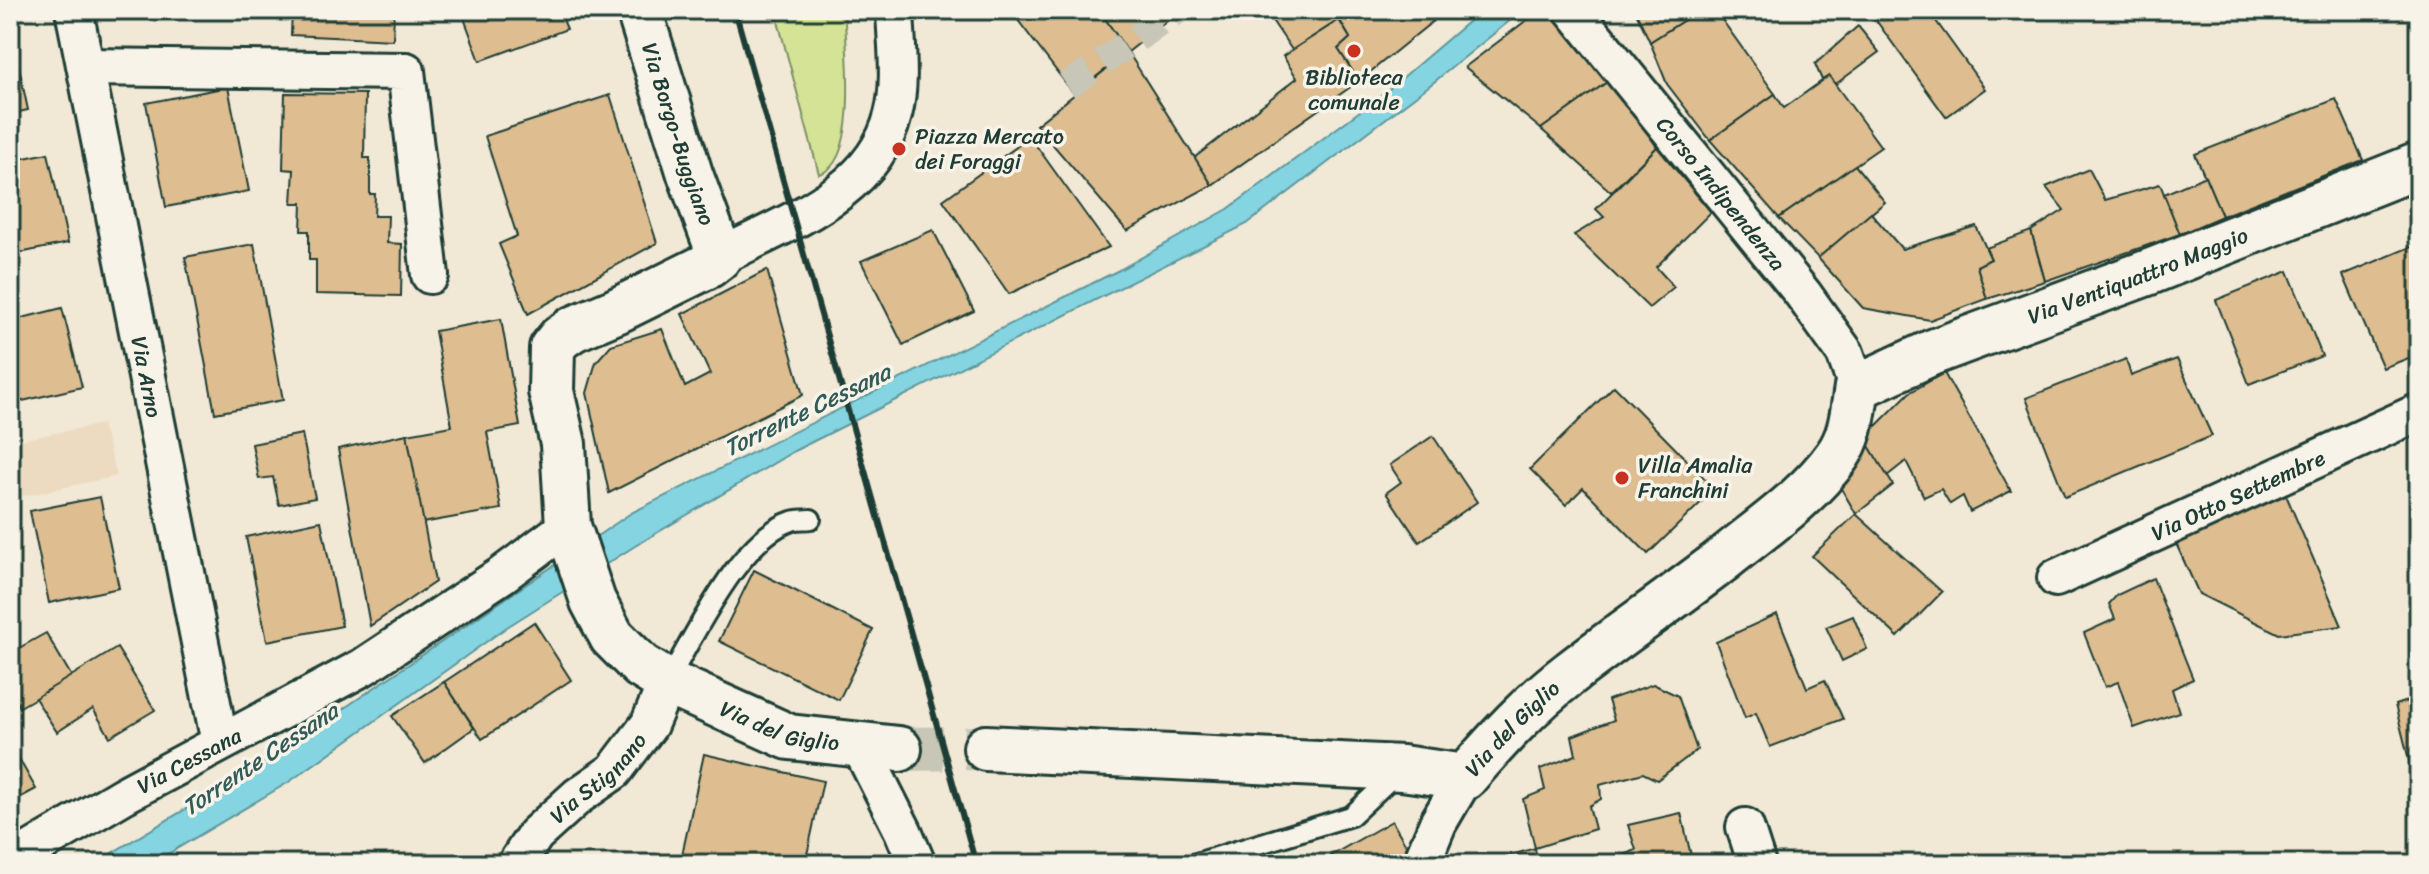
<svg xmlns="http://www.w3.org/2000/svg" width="2429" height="874" viewBox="0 0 2429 874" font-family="Sriracha,sans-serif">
	<rect width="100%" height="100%" fill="#f2e8d6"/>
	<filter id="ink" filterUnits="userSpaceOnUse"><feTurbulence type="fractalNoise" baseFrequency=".0125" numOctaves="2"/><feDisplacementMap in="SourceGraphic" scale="16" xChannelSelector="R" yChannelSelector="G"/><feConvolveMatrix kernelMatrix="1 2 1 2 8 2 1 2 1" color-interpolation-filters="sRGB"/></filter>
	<g filter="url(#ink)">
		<path fill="#ecdbc1" d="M 102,424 L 117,476 L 10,499 L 10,442 Z"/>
		<path fill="#d5e396" stroke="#7a9065" stroke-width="2" d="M 775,10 L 844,10 C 846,43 861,164 819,174 Z"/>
		<path fill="#85d4e1" stroke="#5c989c" stroke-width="2" d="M 1482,10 L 1523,10 L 1434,82 L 1247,224 L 796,450 L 635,546 L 507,627 L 289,782 L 151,864 L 108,864 L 112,853 L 268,760 L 631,513 L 1121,269 L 1228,209 L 1387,91 Z"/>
		<g fill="#debd90" stroke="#1f3d34" stroke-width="2">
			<path d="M 292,10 L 394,10 L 393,40 L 291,35 Z"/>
			<path d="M 461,10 L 559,10 L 567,29 L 480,61 Z"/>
			<path d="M 1099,10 L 1181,10 L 1128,52 Z"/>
			<path d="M 1099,10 L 1128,52 L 1074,94 L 1011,11 Z"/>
			<path d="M 1265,10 L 1334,10 L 1339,20 L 1292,50 Z"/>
			<path d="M 1334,10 L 1441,10 L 1443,13 L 1359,81 L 1338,49 L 1350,38 Z"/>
			<path d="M 1540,10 L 1553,10 L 1610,80 L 1541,129 L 1465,67 Z"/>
			<path d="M 1635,10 L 1700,10 L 1650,42 Z"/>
			<path d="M 1700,10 L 1715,10 L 1775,94 L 1710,140 L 1667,84 L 1650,42 Z"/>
			<path d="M 1873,10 L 1928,10 L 1985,89 L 1946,117 L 1870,12 Z"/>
			<path d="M 1339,20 L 1350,38 L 1338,49 L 1359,81 L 1212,185 L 1194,158 L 1297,78 L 1283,56 Z"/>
			<path d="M 10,25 L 28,110 L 10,114 Z"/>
			<path d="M 1858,26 L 1879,52 L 1836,84 L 1829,76 L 1822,80 L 1815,64 Z"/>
			<path d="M 1128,52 L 1212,185 L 1127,231 L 1036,125 Z"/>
			<path d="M 1829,76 L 1881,147 L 1779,218 L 1710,140 L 1775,94 L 1784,108 Z"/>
			<path d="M 1610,80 L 1657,147 L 1611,192 L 1541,129 Z"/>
			<path d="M 228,87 L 249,191 L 166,207 L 146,103 Z"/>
			<path d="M 285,93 L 365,94 L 364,158 L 370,158 L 370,194 L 375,194 L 374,216 L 388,216 L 387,243 L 402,244 L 401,296 L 316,294 L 316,260 L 309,260 L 309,231 L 301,231 L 302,203 L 292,203 L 294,170 L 283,169 Z"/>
			<path d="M 610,95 L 657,243 L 528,314 L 499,244 L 517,236 L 485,136 Z"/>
			<path d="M 2336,99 L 2363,160 L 2222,216 L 2195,154 Z"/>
			<path d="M 1030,137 L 1109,247 L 1009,294 L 943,200 Z"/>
			<path d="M 1657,147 L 1711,212 L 1656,267 L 1674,287 L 1649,308 L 1574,235 L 1604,217 L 1596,209 Z"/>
			<path d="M 48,153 L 68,243 L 10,255 L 10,161 Z"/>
			<path d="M 1855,165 L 1885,202 L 1818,258 L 1779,218 Z"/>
			<path d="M 2089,169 L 2105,200 L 2160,184 L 2180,234 L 2045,281 L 2031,231 L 2064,210 L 2046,187 Z"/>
			<path d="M 2205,176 L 2222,216 L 2180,234 L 2164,194 Z"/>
			<path d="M 1871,213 L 1902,249 L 1976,226 L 1991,259 L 1977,266 L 1987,299 L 1930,320 L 1863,308 L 1818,258 Z"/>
			<path d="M 933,230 L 974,311 L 903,345 L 861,261 Z"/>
			<path d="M 2031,231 L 2045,281 L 1987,299 L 1977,266 L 1991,259 L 1986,248 Z"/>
			<path d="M 254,244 L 283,400 L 215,413 L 185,257 Z"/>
			<path d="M 2415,245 L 2419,258 L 2419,354 L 2383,368 L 2343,275 Z"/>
			<path d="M 767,270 L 803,395 L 609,493 L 587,393 L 596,362 L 611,345 L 662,329 L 685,387 L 710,374 L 682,314 Z"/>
			<path d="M 2288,271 L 2322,356 L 2249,384 L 2216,300 Z"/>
			<path d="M 62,308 L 82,387 L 10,404 L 10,321 Z"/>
			<path d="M 501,319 L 520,426 L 487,432 L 501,509 L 422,523 L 407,434 L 452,426 L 435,331 Z"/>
			<path d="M 2126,359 L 2131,376 L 2177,359 L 2212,436 L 2065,497 L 2026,398 Z"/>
			<path d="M 1944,373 L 2011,491 L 1970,512 L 1963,496 L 1950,504 L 1941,489 L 1924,497 L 1906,461 L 1887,476 L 1864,438 L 1909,393 Z"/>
			<path d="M 1614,386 L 1715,489 L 1648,554 L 1583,488 L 1566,505 L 1530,469 Z"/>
			<path d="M 302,434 L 315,498 L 279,505 L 273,477 L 259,479 L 252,444 Z"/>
			<path d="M 407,434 L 435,582 L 370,626 L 338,449 Z"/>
			<path d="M 1433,436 L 1477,502 L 1419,542 L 1386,493 L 1401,482 L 1390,465 Z"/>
			<path d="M 1864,438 L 1893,485 L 1856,514 L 1834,476 Z"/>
			<path d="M 2286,495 L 2342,626 L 2279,634 L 2199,594 L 2173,537 Z"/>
			<path d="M 100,497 L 119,588 L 49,603 L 30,511 Z"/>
			<path d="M 1856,514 L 1942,592 L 1898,637 L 1812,556 Z"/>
			<path d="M 321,521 L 342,626 L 267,641 L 246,537 Z"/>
			<path d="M 754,570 L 873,630 L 839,700 L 719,641 Z"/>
			<path d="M 2153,578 L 2193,679 L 2172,689 L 2179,712 L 2134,728 L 2118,682 L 2105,687 L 2084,633 L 2115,619 L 2109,604 L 2117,595 Z"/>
			<path d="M 1777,614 L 1807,688 L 1825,680 L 1843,719 L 1770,747 L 1756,713 L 1745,718 L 1716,642 Z"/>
			<path d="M 1853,616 L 1867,649 L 1842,661 L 1826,627 Z"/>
			<path d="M 534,622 L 571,680 L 482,739 L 444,682 Z"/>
			<path d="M 46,633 L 72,677 L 20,707 L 10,690 L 10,653 Z"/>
			<path d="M 117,648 L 155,710 L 110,737 L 93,709 L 57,732 L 35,698 Z"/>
			<path d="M 444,682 L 474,728 L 425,763 L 392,716 Z"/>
			<path d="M 1653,684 L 1678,696 L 1697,750 L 1657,780 L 1643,773 L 1600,785 L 1601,799 L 1589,806 L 1595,829 L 1535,848 L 1523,799 L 1545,790 L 1540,769 L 1576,755 L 1572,736 L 1614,720 L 1608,700 Z"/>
			<path d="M 2419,697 L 2419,799 L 2395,705 Z"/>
			<path d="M 10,743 L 36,789 L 10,803 Z"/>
			<path d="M 704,754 L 823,781 L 805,864 L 680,864 Z"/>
			<path d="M 1681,813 L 1693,864 L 1614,864 L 1613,860 L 1636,850 L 1628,825 Z"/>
			<path d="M 1392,821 L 1413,857 L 1401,864 L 1316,864 Z"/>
			<path d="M 1535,848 L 1538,864 L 1485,863 Z"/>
		</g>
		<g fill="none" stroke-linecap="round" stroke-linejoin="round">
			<path stroke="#c8c6b6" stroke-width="28" stroke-dasharray="28 14" stroke-linecap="butt" d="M 1067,86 L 1178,10"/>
			<path stroke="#c8c6b6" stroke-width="44" stroke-dasharray="44 22" stroke-linecap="butt" d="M 899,749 L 986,748"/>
			<defs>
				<g id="service">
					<path d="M 667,682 C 695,636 739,538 792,521 C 797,519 805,520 811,519"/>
					<path d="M 1193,864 L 1351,816 L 1397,773"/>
				</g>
				<g id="minor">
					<path id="s1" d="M 74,10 L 220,743"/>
					<path id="s2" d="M 1573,10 L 1803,294 L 1845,353 L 1857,387"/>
					<path d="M 86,67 L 406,71 L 430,275"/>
					<path d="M 718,258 C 784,223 873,195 893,115 C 902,82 896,43 895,10"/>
					<path id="s3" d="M 2056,578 L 2419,412"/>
					<path d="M 859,744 L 903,831 L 917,864"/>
					<path d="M 1745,827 L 1757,864"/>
					<path id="s4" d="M 10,862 L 124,795 L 363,667 L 502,575 L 568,526"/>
					<path id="s5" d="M 516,864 L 535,835 L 578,796 L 614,771 L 649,725 L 667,682"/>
					<path d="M 1421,864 L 1438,823 L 1465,777"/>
				</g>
				<g id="tertiary">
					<path id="s6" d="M 639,10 L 690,174 L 718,250 L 718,258 L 709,265 L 616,311 L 573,329 L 560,338 L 552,348 L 551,391 L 563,444 L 568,526 L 593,601 L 612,637 L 641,666 L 667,682 L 789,737 L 899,749"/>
					<path id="s7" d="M 986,748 L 1402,768 L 1465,777 C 1497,740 1530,704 1569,674 C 1620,634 1674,598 1725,558 C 1763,527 1808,497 1837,456 C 1852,435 1853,411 1857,387 L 1933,352 L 2152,271 L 2419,165"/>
				</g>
			</defs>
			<use href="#service" stroke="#1f3d34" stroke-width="24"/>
			<use href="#minor" stroke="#1f3d34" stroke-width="42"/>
			<use href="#tertiary" stroke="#1f3d34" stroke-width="50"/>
			<use href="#service" stroke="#f7f3e8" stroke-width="18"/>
			<use href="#minor" stroke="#f7f3e8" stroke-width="36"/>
			<use href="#tertiary" stroke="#f7f3e8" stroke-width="44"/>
			<path stroke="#1f3d34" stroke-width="6" d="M 735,10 L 976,864"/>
		</g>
	</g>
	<g fill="#c8321e" stroke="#f7f3e8" stroke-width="3">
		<circle cx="1354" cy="51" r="8"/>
		<circle cx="899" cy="149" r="8"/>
		<circle cx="1622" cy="478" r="8"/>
	</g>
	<g text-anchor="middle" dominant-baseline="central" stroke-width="7" stroke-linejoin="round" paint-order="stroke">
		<g font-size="22" fill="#1f3d34" stroke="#f7f3e8" text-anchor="start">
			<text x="1354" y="77" text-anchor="middle">Biblioteca<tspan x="1354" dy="25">comunale</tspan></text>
			<text x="915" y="136">Piazza Mercato<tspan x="915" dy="25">dei Foraggi</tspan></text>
			<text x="1638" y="465">Villa Amalia<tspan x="1638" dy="25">Franchini</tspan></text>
		</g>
		<g font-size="22" fill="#1f3d34" stroke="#f7f3e8">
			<text stroke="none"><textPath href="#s6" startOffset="130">Via Borgo-Buggiano</textPath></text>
			<text stroke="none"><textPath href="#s2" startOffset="236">Corso Indipendenza</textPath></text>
			<text stroke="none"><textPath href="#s7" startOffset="1348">Via Ventiquattro Maggio</textPath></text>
			<text stroke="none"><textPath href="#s1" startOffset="374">Via Arno</textPath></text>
			<text stroke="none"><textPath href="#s3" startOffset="200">Via Otto Settembre</textPath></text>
			<text stroke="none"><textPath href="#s6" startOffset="944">Via del Giglio</textPath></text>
			<text stroke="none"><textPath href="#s7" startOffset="548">Via del Giglio</textPath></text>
			<text stroke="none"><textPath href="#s4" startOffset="206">Via Cessana</textPath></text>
			<text stroke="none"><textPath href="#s5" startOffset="120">Via Stignano</textPath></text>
		</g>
		<g font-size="24" font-style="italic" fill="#335b57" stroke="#f7f3e8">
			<text transform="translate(807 410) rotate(-26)">Torrente Cessana</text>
			<text transform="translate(260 759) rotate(-34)">Torrente Cessana</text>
		</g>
	</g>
	<rect width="2429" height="874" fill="none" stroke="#f7f3e8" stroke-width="40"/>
	<rect x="20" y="20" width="2389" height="834" fill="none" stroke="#1f3d34" stroke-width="3" filter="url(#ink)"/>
</svg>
